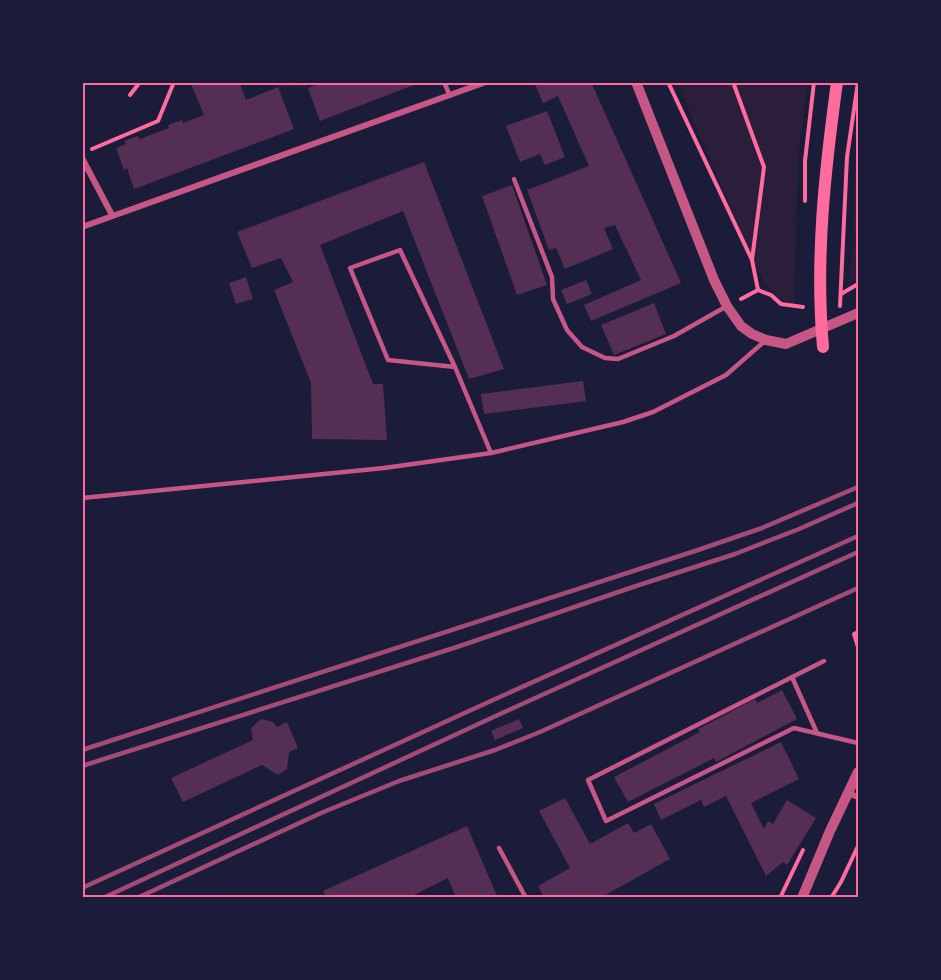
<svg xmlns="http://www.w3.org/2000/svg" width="941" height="980" viewBox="0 0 941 980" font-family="'Roboto Serif',serif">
	<rect width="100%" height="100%" fill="#1b1b3a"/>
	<g fill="#2a1e3b">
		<path d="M 276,83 L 306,83 L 308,88 L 278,87 Z"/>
		<path d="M 677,83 L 807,83 L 798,158 L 794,305 C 773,298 770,291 759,273 Z"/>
		<path d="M 858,133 L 858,277 L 850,282 L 854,191 Z"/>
	</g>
	<g fill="#542f53">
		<path d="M 190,82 L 243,82 L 240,84 L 246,100 L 278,87 L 294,129 L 134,189 L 127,168 L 124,170 L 116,148 L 126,144 L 124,141 L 132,138 L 138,136 L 140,139 L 169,128 L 168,125 L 182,120 L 183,123 L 204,115 Z"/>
		<path d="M 322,82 L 419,82 L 419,83 L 320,121 L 308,88 Z"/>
		<path d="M 534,82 L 591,82 L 681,283 L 591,321 L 584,305 L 641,280 L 615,225 L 604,228 L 613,249 L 565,269 L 556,248 L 549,250 L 527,190 L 589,166 L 558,96 L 543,103 Z"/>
		<path d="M 547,111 L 565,157 L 545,165 L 540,154 L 520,162 L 506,126 Z"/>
		<path d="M 424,162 L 504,369 L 469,379 L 403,211 L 320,245 L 373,384 L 383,384 L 387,440 L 312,439 L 311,383 L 274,290 L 293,282 L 281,258 L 252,268 L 237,232 Z"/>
		<path d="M 512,185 L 547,285 L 517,295 L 482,196 Z"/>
		<path d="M 246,277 L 253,299 L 236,304 L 229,283 Z"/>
		<path d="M 586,280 L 592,294 L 567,304 L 561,290 Z"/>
		<path d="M 654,303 L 666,334 L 614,355 L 601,325 Z"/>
		<path d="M 583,381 L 586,401 L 484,414 L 481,394 Z"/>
		<path d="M 782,690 L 797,719 L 716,762 L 714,758 L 628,802 L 614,777 L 700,732 L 698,729 L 755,699 L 757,703 Z"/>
		<path d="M 261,719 L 273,722 L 277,727 L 287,722 L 298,748 L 289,752 L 287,769 L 278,775 L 262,765 L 183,802 L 171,778 L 253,740 L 251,728 Z"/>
		<path d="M 519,719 L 523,728 L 495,740 L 491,731 Z"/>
		<path d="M 781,742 L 799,779 L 751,803 L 764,829 L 768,821 L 773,824 L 787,800 L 816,818 L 787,865 L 783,862 L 766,876 L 726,796 L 704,807 L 701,800 L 661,820 L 654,804 Z"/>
		<path d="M 565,798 L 590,844 L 628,823 L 634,833 L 651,824 L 670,859 L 600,898 L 544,898 L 538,886 L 570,868 L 539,811 Z"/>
		<path d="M 467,826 L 498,898 L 456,898 L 448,878 L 408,898 L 326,898 L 323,891 Z"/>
	</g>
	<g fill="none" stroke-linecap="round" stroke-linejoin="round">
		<g stroke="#ff6b9d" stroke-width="4">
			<path d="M 668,82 L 752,260"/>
			<path d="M 733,82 L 764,167 L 752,260 L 758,290"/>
			<path d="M 130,95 L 140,82"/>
			<path d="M 92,149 L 158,121 L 174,82"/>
			<path d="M 805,201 L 805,161 L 814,82"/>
			<path d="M 841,294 L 858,284"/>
			<path d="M 741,299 L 758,290 L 771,295 L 781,304 L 803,307"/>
			<path d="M 840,306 L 847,157 L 858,82"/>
			<path d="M 858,632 L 854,634 L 858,647"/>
			<path d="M 780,898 L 803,850"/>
			<path d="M 831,898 L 841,882 L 858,846"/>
		</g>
		<g stroke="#c65784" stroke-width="4.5">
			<path d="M 444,82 L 450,96"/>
			<path d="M 514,179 L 552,277 L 553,299 L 567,330 L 582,347 L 605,358 L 618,359 L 674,336 L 727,306"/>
			<path d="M 455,367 L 388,360 L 350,268 L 400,250 L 455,367 L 491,453"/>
			<path d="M 82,498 L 384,468 L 491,453 L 623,422 L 653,412 L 726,375 L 766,340"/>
			<path d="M 824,661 L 588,780 L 606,821 L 794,728 L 858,743"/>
			<path d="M 792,677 L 817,733"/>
			<path d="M 499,848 L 526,898"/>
		</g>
		<g stroke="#c65784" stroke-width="6">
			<path d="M 82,158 L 112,215"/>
			<path d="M 82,227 L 486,82"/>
			<path d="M 848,793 L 858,797"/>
		</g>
		<g stroke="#c65784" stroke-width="10">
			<path d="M 636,82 L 714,280 L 727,306 L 741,326 L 752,334 L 766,340 L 786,344 L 858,313"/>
			<path d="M 802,898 L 830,831 L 858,772"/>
		</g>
		<path stroke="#ff6b9d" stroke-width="12" d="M 823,347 C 815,259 825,170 837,82"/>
		<g stroke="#a44b75" stroke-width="4.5">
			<path d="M 82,750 L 698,550 L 762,528 L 858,487"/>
			<path d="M 82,766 L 457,647 L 636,586 L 735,554 L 799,529 L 858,503"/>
			<path d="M 82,888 L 493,700 L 858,536"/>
			<path d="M 103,898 L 500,714 L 858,552"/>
			<path d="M 137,898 L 321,813 L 399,781 L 495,750 L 540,732 L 858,588"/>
		</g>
	</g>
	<rect width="941" height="980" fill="none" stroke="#1b1b3a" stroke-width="168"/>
	<rect x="84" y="84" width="773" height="812" fill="none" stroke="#ff6b9d" stroke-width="2"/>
</svg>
